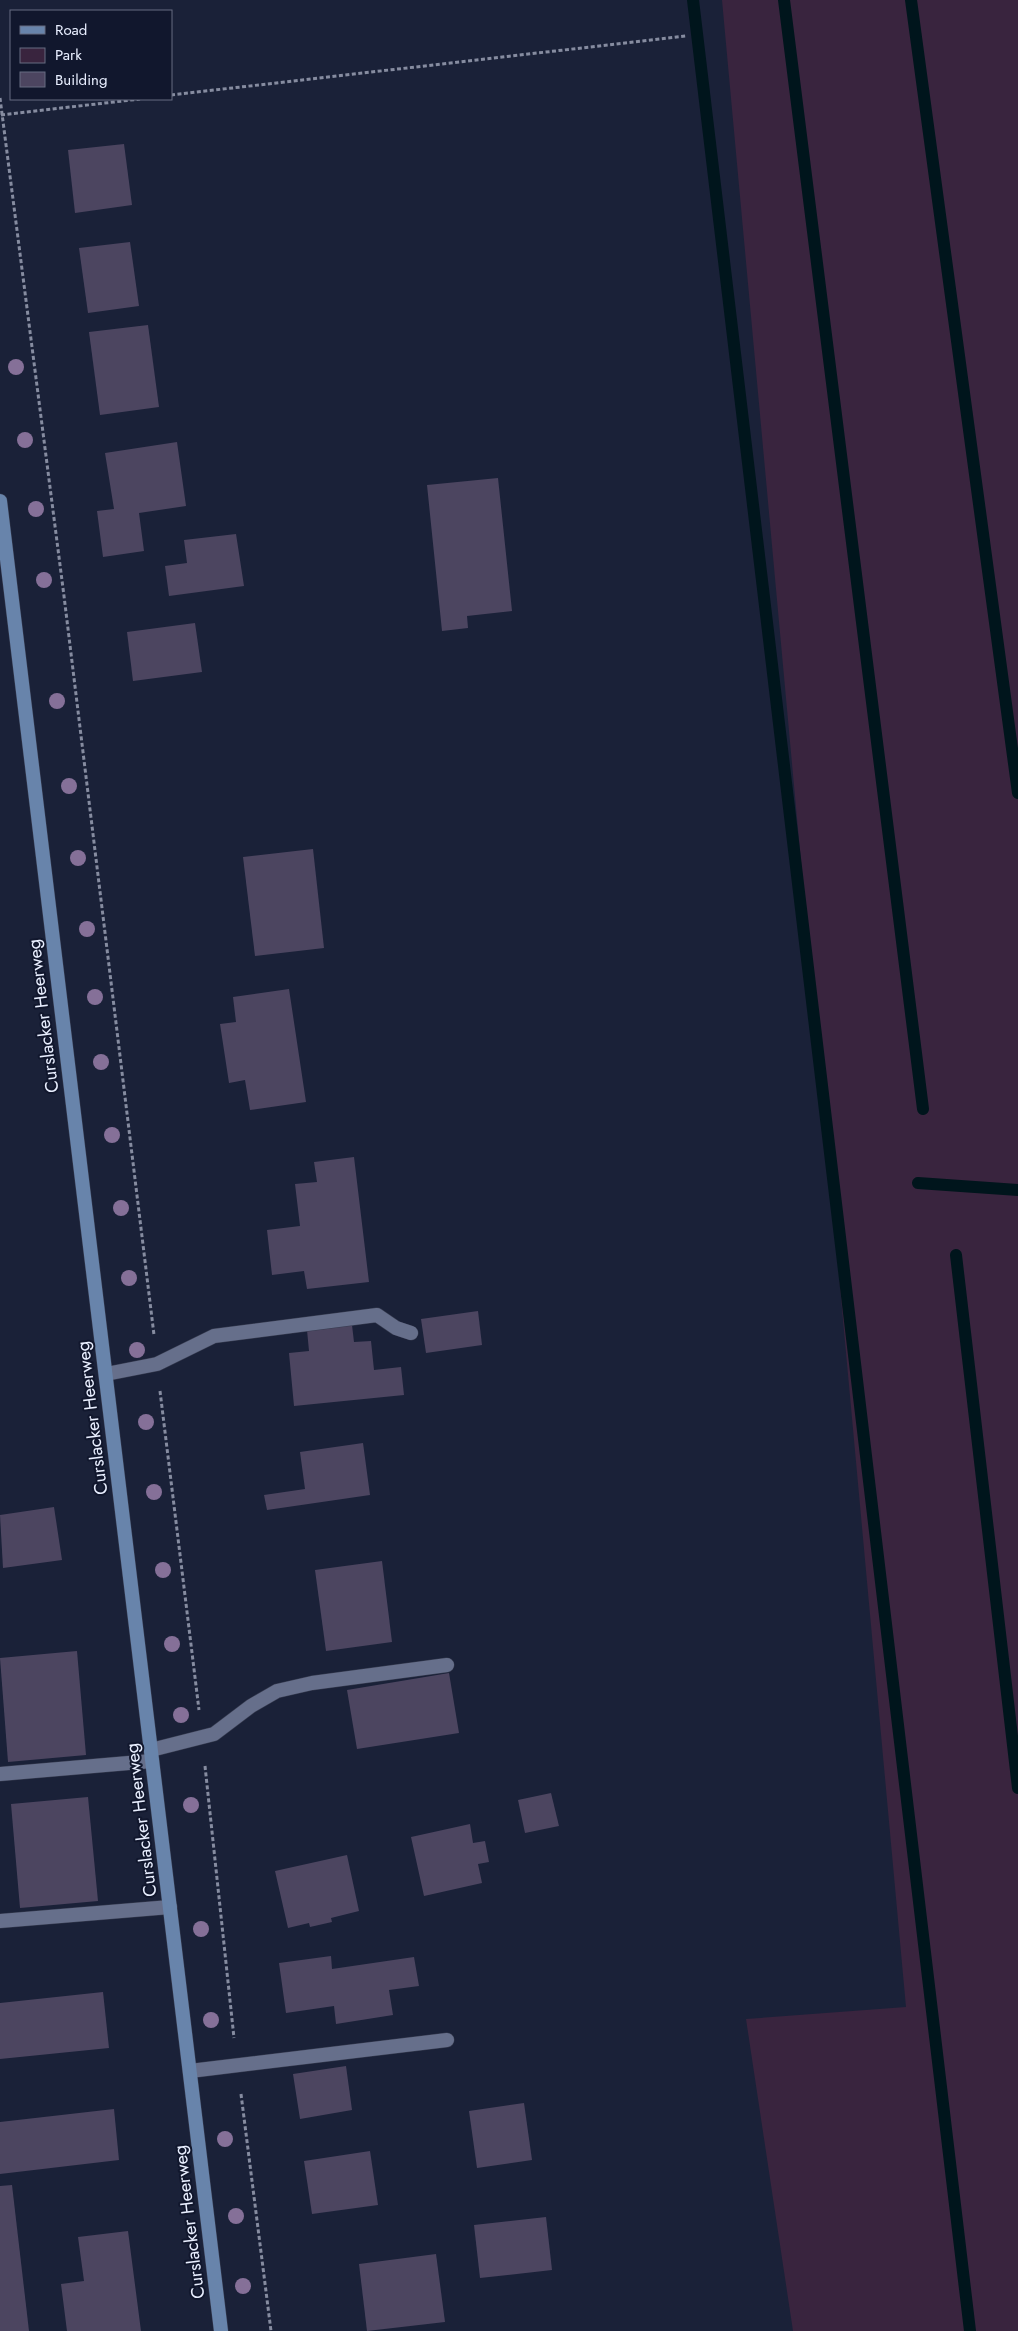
<svg xmlns="http://www.w3.org/2000/svg" width="1018" height="2331" viewBox="0 0 1018 2331" font-family="Jost,sans-serif">
	<rect width="100%" height="100%" fill="#1a2138"/>
	<path fill="#39243e" d="M 722,0 L 1018,0 L 1018,2331 L 793,2331 L 746,2019 L 906,2007 Z"/>
	<g fill="none" stroke-linecap="round" stroke-linejoin="round">
		<g stroke="#00151c" stroke-width="12">
			<path d="M 693,0 L 970,2331"/>
			<path d="M 784,0 L 923,1109"/>
			<path d="M 911,0 L 1018,793"/>
			<path d="M 918,1183 L 1018,1190"/>
			<path d="M 956,1255 L 1018,1788"/>
		</g>
	</g>
	<g fill="#4c4560">
		<path d="M 124,144 L 132,205 L 75,213 L 68,150 Z"/>
		<path d="M 130,242 L 139,306 L 88,313 L 79,248 Z"/>
		<path d="M 148,325 L 159,407 L 100,415 L 89,332 Z"/>
		<path d="M 177,442 L 186,506 L 139,513 L 144,551 L 103,557 L 97,511 L 114,509 L 105,453 Z"/>
		<path d="M 498,478 L 512,611 L 467,616 L 468,628 L 442,631 L 427,485 Z"/>
		<path d="M 236,534 L 244,586 L 169,596 L 165,566 L 187,563 L 184,540 Z"/>
		<path d="M 195,623 L 202,672 L 133,681 L 127,632 Z"/>
		<path d="M 313,849 L 324,948 L 255,956 L 243,857 Z"/>
		<path d="M 289,989 L 306,1102 L 250,1110 L 245,1080 L 229,1083 L 220,1024 L 236,1022 L 233,997 Z"/>
		<path d="M 354,1157 L 369,1282 L 307,1289 L 304,1271 L 272,1275 L 267,1230 L 300,1226 L 295,1184 L 317,1182 L 314,1162 Z"/>
		<path d="M 478,1311 L 482,1345 L 426,1353 L 421,1319 Z"/>
		<path d="M 352,1325 L 354,1342 L 371,1341 L 374,1370 L 401,1367 L 404,1395 L 294,1406 L 289,1353 L 309,1351 L 307,1330 Z"/>
		<path d="M 363,1443 L 370,1495 L 267,1510 L 264,1495 L 305,1489 L 300,1452 Z"/>
		<path d="M 54,1507 L 62,1560 L 3,1568 L 0,1515 Z"/>
		<path d="M 382,1561 L 392,1642 L 326,1651 L 315,1570 Z"/>
		<path d="M 77,1651 L 86,1755 L 8,1762 L 0,1658 Z"/>
		<path d="M 449,1673 L 459,1733 L 357,1749 L 347,1690 Z"/>
		<path d="M 551,1793 L 559,1826 L 525,1833 L 518,1800 Z"/>
		<path d="M 88,1797 L 98,1901 L 20,1908 L 11,1804 Z"/>
		<path d="M 470,1824 L 473,1843 L 485,1841 L 489,1862 L 478,1864 L 482,1883 L 424,1896 L 411,1837 Z"/>
		<path d="M 347,1855 L 359,1911 L 331,1918 L 332,1922 L 310,1927 L 309,1923 L 288,1928 L 275,1871 Z"/>
		<path d="M 331,1956 L 332,1969 L 414,1957 L 419,1986 L 389,1990 L 393,2015 L 336,2024 L 334,2006 L 286,2013 L 279,1963 Z"/>
		<path d="M 103,1992 L 109,2048 L 0,2059 L 0,2003 Z"/>
		<path d="M 346,2066 L 352,2110 L 300,2119 L 293,2074 Z"/>
		<path d="M 524,2103 L 532,2160 L 477,2168 L 469,2111 Z"/>
		<path d="M 114,2109 L 119,2160 L 0,2174 L 0,2122 Z"/>
		<path d="M 370,2151 L 378,2205 L 312,2214 L 304,2161 Z"/>
		<path d="M 12,2185 L 29,2331 L 0,2331 L 0,2186 Z"/>
		<path d="M 546,2217 L 552,2270 L 480,2278 L 474,2225 Z"/>
		<path d="M 128,2231 L 141,2331 L 67,2331 L 61,2284 L 84,2281 L 78,2237 Z"/>
		<path d="M 436,2254 L 445,2322 L 367,2331 L 359,2264 Z"/>
	</g>
	<g fill="none" stroke-linecap="round" stroke-linejoin="round">
		<defs>
			<g id="service">
				<path d="M 106,1374 L 157,1364 L 214,1336 L 377,1315 L 396,1328 L 411,1333"/>
				<path d="M 151,1750 L 214,1734 L 251,1706 L 277,1691 L 312,1683 L 447,1665"/>
				<path d="M 0,1774 L 152,1761"/>
				<path d="M 0,1921 L 170,1907"/>
				<path d="M 190,2071 L 447,2040"/>
			</g>
			<path id="secondary" d="M 0,501 L 221,2331"/>
		</defs>
		<use href="#service" stroke="#373c50" stroke-width="15"/>
		<use href="#secondary" stroke="#373c50" stroke-width="15"/>
		<g stroke="#868ca0" stroke-width="3" stroke-dasharray="4 2.5" stroke-linecap="butt">
			<path d="M 171,95 L 686,36"/>
			<path d="M 0,98 L 64,596 L 154,1335"/>
			<path d="M 1,115 L 140,99"/>
			<path d="M 160,1391 L 199,1710"/>
			<path d="M 205,1766 L 234,2038"/>
			<path d="M 241,2094 L 271,2331"/>
		</g>
		<use href="#service" stroke="#666f8b" stroke-width="14"/>
		<use href="#secondary" stroke="#6884ab" stroke-width="14"/>
	</g>
	<g fill="#857098">
		<circle cx="16" cy="367" r="8"/>
		<circle cx="25" cy="440" r="8"/>
		<circle cx="36" cy="509" r="8"/>
		<circle cx="44" cy="580" r="8"/>
		<circle cx="57" cy="701" r="8"/>
		<circle cx="69" cy="786" r="8"/>
		<circle cx="78" cy="858" r="8"/>
		<circle cx="87" cy="929" r="8"/>
		<circle cx="95" cy="997" r="8"/>
		<circle cx="101" cy="1062" r="8"/>
		<circle cx="112" cy="1135" r="8"/>
		<circle cx="121" cy="1208" r="8"/>
		<circle cx="129" cy="1278" r="8"/>
		<circle cx="137" cy="1350" r="8"/>
		<circle cx="146" cy="1422" r="8"/>
		<circle cx="154" cy="1492" r="8"/>
		<circle cx="163" cy="1570" r="8"/>
		<circle cx="172" cy="1644" r="8"/>
		<circle cx="181" cy="1715" r="8"/>
		<circle cx="191" cy="1805" r="8"/>
		<circle cx="201" cy="1929" r="8"/>
		<circle cx="211" cy="2020" r="8"/>
		<circle cx="225" cy="2139" r="8"/>
		<circle cx="236" cy="2216" r="8"/>
		<circle cx="243" cy="2286" r="8"/>
	</g>
	<g text-anchor="middle" dominant-baseline="central" stroke-width="4" stroke-linejoin="round" paint-order="stroke">
		<g font-size="18" fill="#e9efff" stroke="#11172d">
			<text transform="translate(43 1016) rotate(-97)">Curslacker Heerweg</text>
			<text transform="translate(92 1418) rotate(-97)">Curslacker Heerweg</text>
			<text transform="translate(141 1820) rotate(-97)">Curslacker Heerweg</text>
			<text transform="translate(189 2222) rotate(-97)">Curslacker Heerweg</text>
		</g>
	</g>
	<rect x="10" y="10" width="162" height="90" fill="#11172d" stroke="#676d81"/>
	<rect x="20" y="26" width="25" height="8" fill="#6884ab" stroke="#676d81"/>
	<text x="55" y="35" font-size="15" fill="#e9efff">Road</text>
	<rect x="20" y="48" width="25" height="15" fill="#39243e" stroke="#676d81"/>
	<text x="55" y="60" font-size="15" fill="#e9efff">Park</text>
	<rect x="20" y="72" width="25" height="15" fill="#4c4560" stroke="#676d81"/>
	<text x="55" y="85" font-size="15" fill="#e9efff">Building</text>
</svg>
